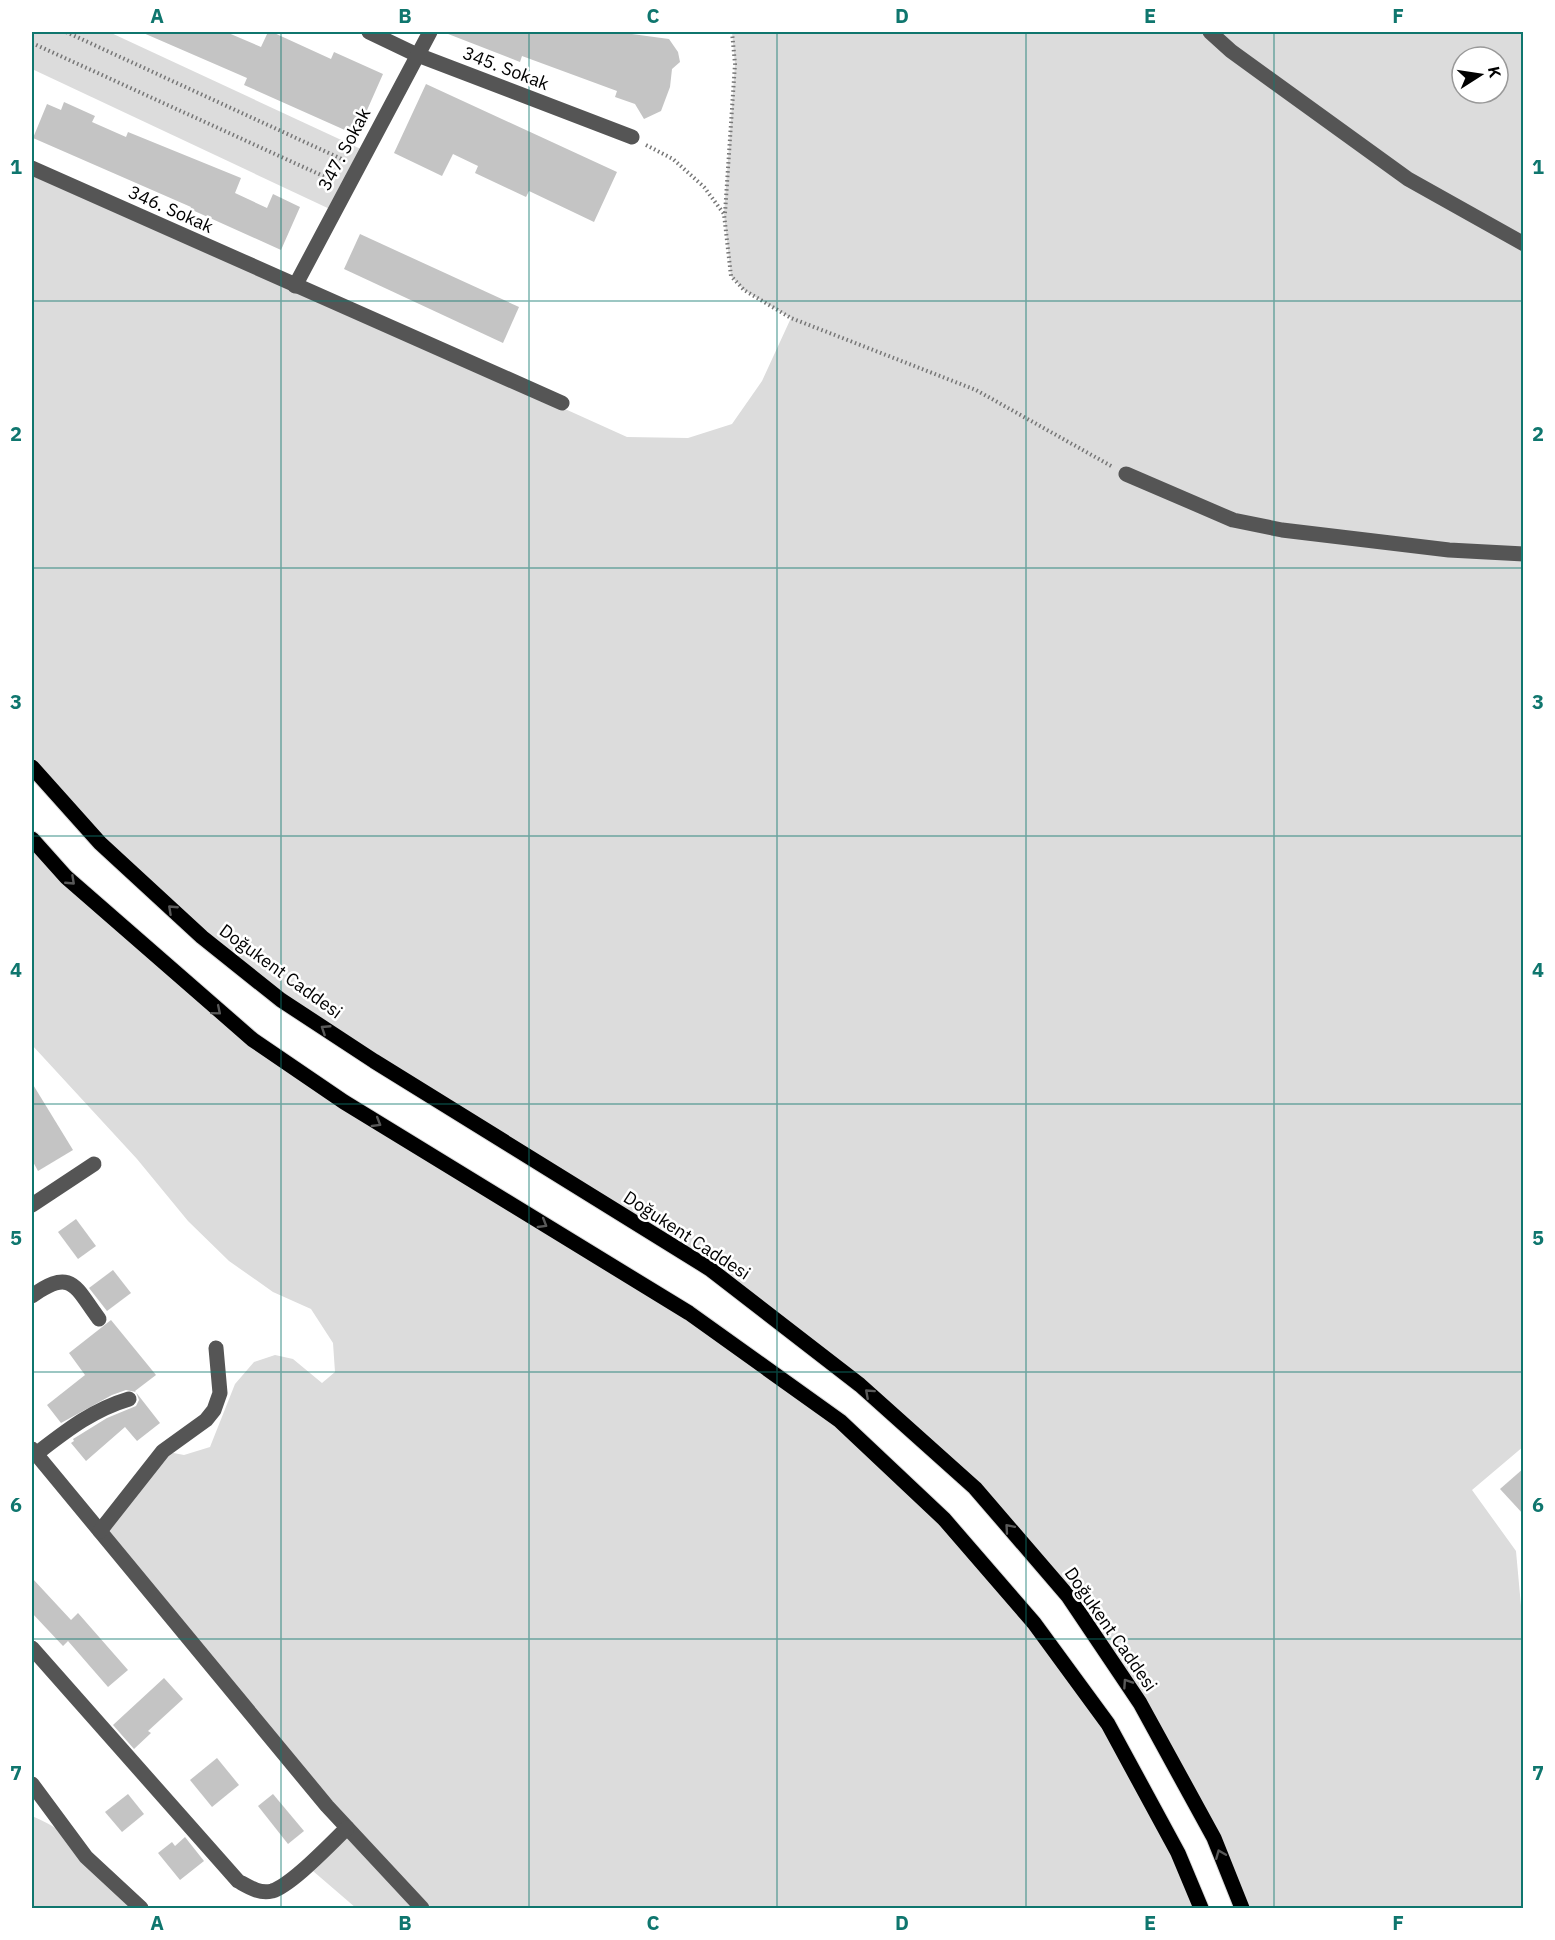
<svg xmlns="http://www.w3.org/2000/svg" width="1555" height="1940" viewBox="0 0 1555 1940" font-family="'IBM Plex Sans',sans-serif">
	<rect width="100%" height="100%" fill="#fff"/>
	<g fill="#dcdcdc" fill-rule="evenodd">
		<path d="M 32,32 L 109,32 L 365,151 L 334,211 L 32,69 Z"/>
		<path d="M 732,32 L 1523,32 L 1524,1446 L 1472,1490 L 1516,1551 L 1524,1639 L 1523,1908 L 1242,1908 L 1214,1838 L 1068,1596 L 975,1488 L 710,1269 L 374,1061 L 202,937 L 32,767 L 32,168 L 627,437 L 688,438 L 732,424 L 762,381 L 791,318 L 744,290 L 731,276 L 724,214 L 735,64 ZM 1462,57 L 1498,57 L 1498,93 L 1462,93 Z"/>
		<path d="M 32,839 L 253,1040 L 689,1313 L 840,1421 L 944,1519 L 1108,1724 L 1201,1908 L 356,1908 L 306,1865 L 347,1828 L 100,1531 L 163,1451 L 184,1455 L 210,1447 L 235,1384 L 254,1362 L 275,1355 L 293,1359 L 322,1383 L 335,1372 L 333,1343 L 311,1309 L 273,1292 L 229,1261 L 188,1221 L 137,1159 L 32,1045 Z"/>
		<path d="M 32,1816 C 77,1834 108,1875 141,1908 L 32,1908 Z"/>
	</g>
	<g fill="#c4c4c4">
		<path d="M 141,32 L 226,32 L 261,47 L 268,32 L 272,32 L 331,59 L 334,52 L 383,74 L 356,135 L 244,85 L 247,78 Z"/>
		<path d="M 443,32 L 617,32 L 669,39 L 678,52 L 680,62 L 672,69 L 670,87 L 661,111 L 644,119 L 635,104 L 615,97 L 617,91 L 522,56 L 520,62 Z"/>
		<path d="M 426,84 L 617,172 L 594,222 L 529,191 L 526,197 L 475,173 L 478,166 L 453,154 L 442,176 L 394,153 Z"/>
		<path d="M 64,102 L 95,116 L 92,122 L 126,137 L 128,132 L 241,178 L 235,193 L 267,208 L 273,194 L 300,207 L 281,250 L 190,209 L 191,207 L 33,138 L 47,104 L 61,110 Z"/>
		<path d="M 360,234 L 519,307 L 503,343 L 344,269 Z"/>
		<path d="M 32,1083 L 73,1150 L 38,1171 L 32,1160 Z"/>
		<path d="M 76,1219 L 96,1246 L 78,1259 L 58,1232 Z"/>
		<path d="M 113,1270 L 131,1293 L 107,1311 L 89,1288 Z"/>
		<path d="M 111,1320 L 156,1375 L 135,1391 L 160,1423 L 137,1441 L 125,1427 L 86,1461 L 71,1443 L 74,1441 L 73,1439 L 107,1418 L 136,1406 L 139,1400 L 136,1392 L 126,1390 L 112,1395 L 61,1423 L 47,1405 L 85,1375 L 69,1353 Z"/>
		<path d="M 1524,1468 L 1524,1515 L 1500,1489 Z"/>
		<path d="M 32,1578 L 71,1620 L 78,1613 L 128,1670 L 108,1687 L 68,1641 L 63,1646 L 32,1613 Z"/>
		<path d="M 164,1678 L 183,1699 L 148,1731 L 151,1733 L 134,1749 L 113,1725 Z"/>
		<path d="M 217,1758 L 239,1785 L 212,1807 L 190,1780 Z"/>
		<path d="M 128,1794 L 144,1814 L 122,1832 L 105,1812 Z"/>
		<path d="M 273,1794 L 304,1831 L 288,1844 L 258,1806 Z"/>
		<path d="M 185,1837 L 204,1861 L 180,1880 L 158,1853 L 172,1842 L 175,1846 Z"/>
	</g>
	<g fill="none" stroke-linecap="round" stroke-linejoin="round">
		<defs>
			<g id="major">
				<path d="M 32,767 L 100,843 L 202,937 L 281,1000 L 374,1061 L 710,1269 L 860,1385 L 975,1488 L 1068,1596 L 1140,1703 L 1214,1838 L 1242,1908"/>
				<path d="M 32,839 L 66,877 L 253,1040 L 344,1102 L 689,1313 L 840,1421 L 944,1519 L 1034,1623 L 1108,1724 L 1178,1853 L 1201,1908"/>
			</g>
		</defs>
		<use href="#major" stroke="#dbdbdb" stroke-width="17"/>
		<g stroke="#777" stroke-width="4" stroke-dasharray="1.5 3" stroke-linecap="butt">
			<path d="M 66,32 L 346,161"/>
			<path d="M 32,43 L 334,181"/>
			<path d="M 646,145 L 673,159 L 704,187 L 724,214 L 731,276 L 744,290 L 791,318 L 976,390 L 1113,467"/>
			<path d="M 725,213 L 735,64 L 732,32"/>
		</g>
		<g stroke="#555" stroke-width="15">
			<path d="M 369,32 L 415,54 L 632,137"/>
			<path d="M 1210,32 L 1231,51 L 1408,179 L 1524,244"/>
			<path d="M 32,168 L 562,403"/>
			<path d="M 295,286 L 430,32"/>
			<path d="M 1126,474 L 1233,520 L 1282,530 L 1449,550 L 1524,554"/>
			<path d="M 32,1205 L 94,1164"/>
			<path d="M 32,1296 C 72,1267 75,1287 99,1319"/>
			<path d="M 32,1449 L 327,1806 L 422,1908"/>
			<path d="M 36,1454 C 66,1431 92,1410 129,1399"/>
			<path d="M 100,1531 L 163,1451 L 206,1420 L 214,1410 L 220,1393 L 216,1348"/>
			<path d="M 32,1648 L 238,1881 C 249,1887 259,1894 272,1891 C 292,1885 331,1843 347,1828"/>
			<path d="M 32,1784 L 86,1857 L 141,1908"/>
		</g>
		<use href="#major" stroke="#000" stroke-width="15"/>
	</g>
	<defs><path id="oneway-chevron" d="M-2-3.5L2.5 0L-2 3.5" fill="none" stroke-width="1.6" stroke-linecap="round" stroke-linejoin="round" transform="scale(1.5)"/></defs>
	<g stroke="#595959">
		<use href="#oneway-chevron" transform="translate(71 881) rotate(43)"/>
		<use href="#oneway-chevron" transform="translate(172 909) rotate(-137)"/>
		<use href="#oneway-chevron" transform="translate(217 1011) rotate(40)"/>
		<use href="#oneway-chevron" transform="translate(325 1029) rotate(-147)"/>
		<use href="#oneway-chevron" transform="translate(377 1123) rotate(31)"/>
		<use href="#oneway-chevron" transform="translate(543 1224) rotate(31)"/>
		<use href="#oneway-chevron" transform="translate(869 1393) rotate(-138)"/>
		<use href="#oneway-chevron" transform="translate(1009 1528) rotate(-131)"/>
		<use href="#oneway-chevron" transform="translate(1127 1683) rotate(-124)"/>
		<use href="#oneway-chevron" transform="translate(1220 1854) rotate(-112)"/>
	</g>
	<path fill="none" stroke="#0f766e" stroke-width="1.5" stroke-opacity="0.55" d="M 281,32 L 281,1908M 529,32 L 529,1908M 777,32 L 777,1908M 1026,32 L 1026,1908M 1274,32 L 1274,1908M 32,301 L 1524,301M 32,568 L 1524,568M 32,836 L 1524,836M 32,1104 L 1524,1104M 32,1372 L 1524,1372M 32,1639 L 1524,1639"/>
	<g text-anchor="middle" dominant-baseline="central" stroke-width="5" stroke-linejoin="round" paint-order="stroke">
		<g font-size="18" fill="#000" stroke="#fff">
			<text transform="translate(506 68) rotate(21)">345. Sokak</text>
			<text transform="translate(344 149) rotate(-62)">347. Sokak</text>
			<text transform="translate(171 209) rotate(24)">346. Sokak</text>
			<text transform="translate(281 971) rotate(36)">Doğukent Caddesi</text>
			<text transform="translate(687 1235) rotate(33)">Doğukent Caddesi</text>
			<text transform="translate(1111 1629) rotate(55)">Doğukent Caddesi</text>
		</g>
	</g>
	<rect width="1555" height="1940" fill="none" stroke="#ffffff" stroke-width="66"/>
	<g transform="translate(1480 75) rotate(78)"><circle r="28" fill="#ffffff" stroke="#999999" stroke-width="1.5"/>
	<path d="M0-4.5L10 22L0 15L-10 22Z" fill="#000000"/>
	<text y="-9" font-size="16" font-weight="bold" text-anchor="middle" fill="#000000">K</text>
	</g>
	<rect x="33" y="33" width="1489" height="1874" fill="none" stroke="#0f766e" stroke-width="2"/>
	<g font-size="20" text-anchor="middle" font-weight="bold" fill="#0f766e">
		<text x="157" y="23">A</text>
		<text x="405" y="23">B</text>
		<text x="653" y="23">C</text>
		<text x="902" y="23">D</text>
		<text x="1150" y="23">E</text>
		<text x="1398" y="23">F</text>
		<text x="16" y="174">1</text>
		<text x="1538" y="174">1</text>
		<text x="16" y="441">2</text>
		<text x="1538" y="441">2</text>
		<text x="16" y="709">3</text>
		<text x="1538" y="709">3</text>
		<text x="16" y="977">4</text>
		<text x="1538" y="977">4</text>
		<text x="16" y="1245">5</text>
		<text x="1538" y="1245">5</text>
		<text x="16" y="1512">6</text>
		<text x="1538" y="1512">6</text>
		<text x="16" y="1780">7</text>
		<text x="1538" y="1780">7</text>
		<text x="157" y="1930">A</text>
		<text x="405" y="1930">B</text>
		<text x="653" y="1930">C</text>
		<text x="902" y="1930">D</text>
		<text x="1150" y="1930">E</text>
		<text x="1398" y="1930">F</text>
	</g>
</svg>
